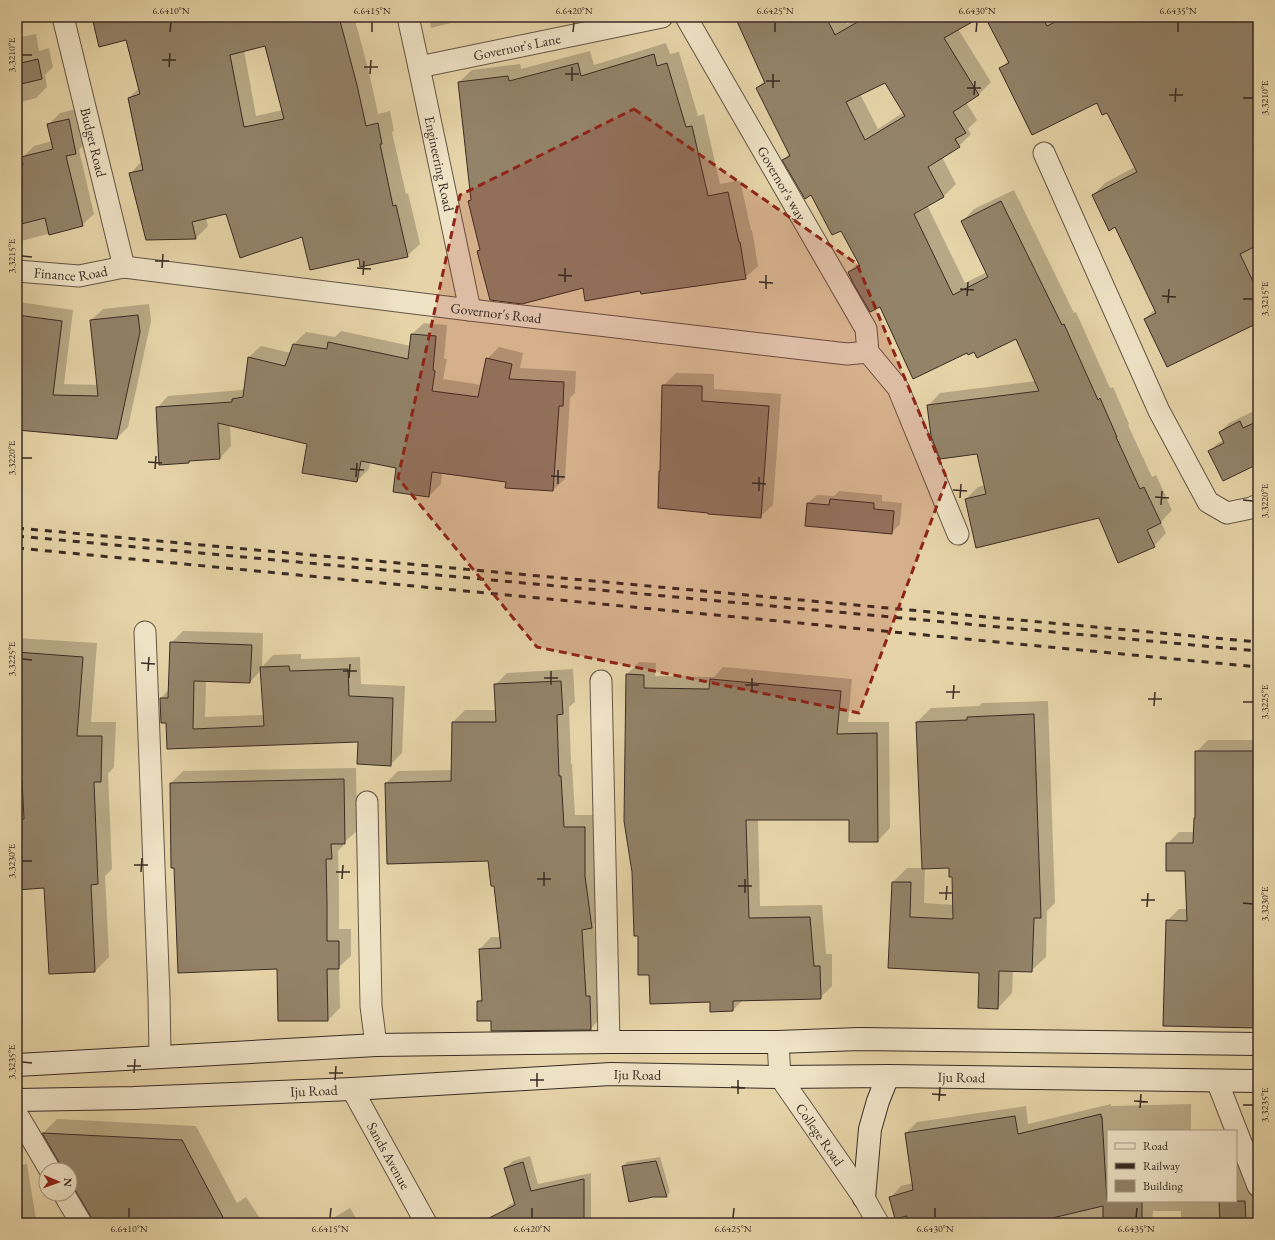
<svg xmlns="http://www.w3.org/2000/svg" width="1275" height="1240" viewBox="0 0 1275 1240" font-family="'EB Garamond',serif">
	<rect width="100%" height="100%" fill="#e6d4a8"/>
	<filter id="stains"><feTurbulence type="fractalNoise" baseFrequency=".005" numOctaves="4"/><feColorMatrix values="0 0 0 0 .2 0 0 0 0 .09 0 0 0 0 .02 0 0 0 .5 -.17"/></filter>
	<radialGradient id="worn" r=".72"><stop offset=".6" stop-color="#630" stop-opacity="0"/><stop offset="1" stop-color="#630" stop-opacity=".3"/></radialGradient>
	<g fill="#0003" fill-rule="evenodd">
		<path d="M 93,17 L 358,17 L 355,20 L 369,72 L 378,114 L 390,111 L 394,131 L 392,132 L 406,194 L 408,193 L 420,244 L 407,256 L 360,258 L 303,236 L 227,213 L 206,218 L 208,226 L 196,238 L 130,174 L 142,161 L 129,98 L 139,88 L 127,39 ZM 266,44 L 283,110 L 256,116 L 244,50 Z"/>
		<path d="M 429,17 L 474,17 L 431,28 Z"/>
		<path d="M 736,17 L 844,17 L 847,24 L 859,17 L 979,17 L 958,29 L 991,82 L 979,94 L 966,102 L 977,120 L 968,129 L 971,134 L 959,146 L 942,157 L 956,184 L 944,196 L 927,205 L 965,283 L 987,272 L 962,222 L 974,209 L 1014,190 L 1074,313 L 1076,312 L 1110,388 L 1113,387 L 1129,424 L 1128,425 L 1152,477 L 1156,475 L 1172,510 L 1161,522 L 1166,533 L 1154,546 L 1100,517 L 966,499 L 978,487 L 985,485 L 978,453 L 928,406 L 940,393 L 1036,381 L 1017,338 L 975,351 L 881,306 L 849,272 L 859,262 L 841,230 L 783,160 L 790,153 L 757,88 L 765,80 ZM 885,81 L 904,112 L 878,129 L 860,94 Z"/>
		<path d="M 1000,17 L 1258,17 L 1258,244 L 1254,246 L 1258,254 L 1258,322 L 1145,319 L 1155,309 L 1116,226 L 1093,195 L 1105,183 L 1135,167 L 1108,112 L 1097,102 L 1001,68 L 1009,60 Z"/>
		<path d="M 36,34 L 39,51 L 49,48 L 53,67 L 45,75 L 47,87 L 36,98 L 17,103 L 17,38 Z"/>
		<path d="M 666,43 L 670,54 L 679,52 L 698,116 L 704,114 L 720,184 L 740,180 L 751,230 L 752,230 L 758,266 L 745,278 L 641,290 L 584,287 L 478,251 L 480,249 L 469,201 L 472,199 L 459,82 L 472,70 L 520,64 L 521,69 L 590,51 L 594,65 Z"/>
		<path d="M 80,108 L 87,141 L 79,150 L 94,214 L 82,225 L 17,242 L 17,158 L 23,157 L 34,146 L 52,141 L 48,125 L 60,113 Z"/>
		<path d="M 17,282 L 20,282 L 19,302 L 73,310 L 64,384 L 98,385 L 91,320 L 103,309 L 149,304 L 151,321 L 128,427 L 117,438 L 17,428 Z"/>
		<path d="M 424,323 L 447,325 L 444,359 L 447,359 L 443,379 L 481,385 L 487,359 L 499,347 L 523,353 L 520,368 L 576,371 L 575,393 L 570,398 L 565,479 L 553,490 L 507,481 L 442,473 L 441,484 L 429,496 L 397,467 L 370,462 L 369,469 L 357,481 L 308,443 L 230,425 L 231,446 L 220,458 L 191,460 L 189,462 L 157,408 L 168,396 L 242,390 L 245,387 L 249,357 L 261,346 L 291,353 L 294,344 L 306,332 L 335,337 L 341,331 L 411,346 L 412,334 Z"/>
		<path d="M 676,373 L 714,374 L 714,389 L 781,394 L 773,505 L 760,517 L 663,386 Z"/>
		<path d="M 1258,409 L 1258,463 L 1210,451 L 1218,443 L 1224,440 L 1220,432 L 1229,423 Z"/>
		<path d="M 839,491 L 882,495 L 882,501 L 902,503 L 900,524 L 891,533 L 808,503 L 817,495 L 834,496 Z"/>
		<path d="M 183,631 L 263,633 L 262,667 L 273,655 L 301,654 L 301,659 L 360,657 L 361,684 L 405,686 L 402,753 L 390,765 L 359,741 L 168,748 L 167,722 L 161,698 L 169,689 L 171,643 ZM 261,670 L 264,715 L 205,717 L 206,680 L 250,682 Z"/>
		<path d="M 17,638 L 97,643 L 91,722 L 116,722 L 114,767 L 108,774 L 112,869 L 105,876 L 109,957 L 95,971 L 45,887 L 17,889 Z"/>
		<path d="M 639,662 L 656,663 L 655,676 L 714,677 L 723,667 L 852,679 L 848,722 L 889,722 L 890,828 L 878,841 L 850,819 L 758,819 L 760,906 L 822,905 L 826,954 L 832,954 L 832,986 L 820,998 L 743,1000 L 733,1010 L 711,1011 L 711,1001 L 650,974 L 639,935 L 633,872 L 625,821 L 627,674 Z"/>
		<path d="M 573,669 L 575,702 L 569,707 L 571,764 L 572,764 L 575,815 L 596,815 L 603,915 L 594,924 L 598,984 L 602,1017 L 590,1029 L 491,1020 L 478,1002 L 483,997 L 480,949 L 491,937 L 501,937 L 495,885 L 488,860 L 386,783 L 398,771 L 453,770 L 453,722 L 465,710 L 496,710 L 495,685 L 507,673 Z"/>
		<path d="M 1048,701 L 1055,903 L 1047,911 L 1046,957 L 1031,971 L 1013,970 L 1012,993 L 998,1008 L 980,972 L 889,967 L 893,882 L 907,868 L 923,868 L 917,722 L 931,708 L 979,706 L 982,703 ZM 950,867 L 953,876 L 954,905 L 924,903 L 925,868 Z"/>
		<path d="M 1208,740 L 1258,740 L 1258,1027 L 1167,921 L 1179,909 L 1188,909 L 1186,870 L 1167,844 L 1179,832 L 1194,832 L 1195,818 L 1196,817 L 1196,752 Z"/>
		<path d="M 356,768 L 357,831 L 343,843 L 343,846 L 338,851 L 339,889 L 339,929 L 351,929 L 351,956 L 339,967 L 340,1008 L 328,1020 L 278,968 L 171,783 L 183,771 Z"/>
		<path d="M 1111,1104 L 1111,1106 L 1191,1104 L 1191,1131 L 1108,1131 L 1108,1201 L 1236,1201 L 1236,1137 L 1258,1180 L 1258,1223 L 1181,1223 L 1181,1211 L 1153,1211 L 1152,1223 L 929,1223 L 891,1197 L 901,1186 L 913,1183 L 906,1133 L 917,1122 L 1026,1106 L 1028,1124 Z"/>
		<path d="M 57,1119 L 196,1126 L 237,1203 L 246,1197 L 263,1223 L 94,1223 L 75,1187 L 70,1183 L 70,1170 L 63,1170 L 61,1164 L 43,1133 Z"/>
		<path d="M 17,1131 L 22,1165 L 27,1164 L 36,1219 L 33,1223 L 17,1223 Z"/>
		<path d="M 530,1156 L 538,1184 L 591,1173 L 591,1223 L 506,1223 L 502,1212 L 509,1205 L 515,1202 L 505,1168 L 513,1161 Z"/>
		<path d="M 660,1157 L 670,1192 L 667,1196 L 623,1166 L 627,1162 Z"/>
		<path d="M 350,1208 L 359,1223 L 325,1223 Z"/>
	</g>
	<g fill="#938369" stroke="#392b24" fill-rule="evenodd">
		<path d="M 92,17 L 339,17 L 357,85 L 366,126 L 378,123 L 382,144 L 380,144 L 393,206 L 396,205 L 408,257 L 360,267 L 359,259 L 310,270 L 302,237 L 240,258 L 226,214 L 192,222 L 196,239 L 146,240 L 129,173 L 143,170 L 128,98 L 140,94 L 126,40 L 99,47 ZM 265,46 L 284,119 L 244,127 L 230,55 Z"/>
		<path d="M 735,17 L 826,17 L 835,35 L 866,17 L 981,17 L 944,38 L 979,95 L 953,112 L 966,133 L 955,139 L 960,147 L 928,167 L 944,197 L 914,214 L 953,295 L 988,277 L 961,221 L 1001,201 L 1062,325 L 1064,324 L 1098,400 L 1100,398 L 1117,437 L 1116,437 L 1140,489 L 1144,487 L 1161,523 L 1147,530 L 1155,547 L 1118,563 L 1099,518 L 976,548 L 965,499 L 986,494 L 977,454 L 940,459 L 931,436 L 927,405 L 1039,391 L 1016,339 L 977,358 L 974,352 L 968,355 L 967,353 L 913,379 L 880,307 L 870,312 L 853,283 L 848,272 L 860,266 L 841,231 L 832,235 L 811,195 L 805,199 L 782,160 L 790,156 L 756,88 L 765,83 ZM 885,83 L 905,116 L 865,140 L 846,102 Z"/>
		<path d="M 985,17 L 1042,17 L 1047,26 L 1065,17 L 1258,17 L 1258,245 L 1240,254 L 1258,292 L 1258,323 L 1167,367 L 1144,319 L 1156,313 L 1115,227 L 1109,231 L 1092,195 L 1137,172 L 1107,113 L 1102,115 L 1097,103 L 1032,135 L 999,68 L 1009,63 Z"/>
		<path d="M 654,54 L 657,66 L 667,63 L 686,127 L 692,126 L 708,196 L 728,192 L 739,242 L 740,242 L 746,279 L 641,294 L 640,291 L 585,301 L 583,288 L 522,304 L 490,300 L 477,251 L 480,250 L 468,201 L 471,200 L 458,82 L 508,76 L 509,81 L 578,63 L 581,76 Z"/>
		<path d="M 38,59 L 42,79 L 17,85 L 17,64 Z"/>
		<path d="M 69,119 L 76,154 L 66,156 L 83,226 L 49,235 L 45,218 L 17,225 L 17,166 L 23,165 L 21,157 L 53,149 L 47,124 Z"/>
		<path d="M 17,315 L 62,321 L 53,395 L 98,396 L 90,320 L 138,315 L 140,332 L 117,439 L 17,430 Z"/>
		<path d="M 411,334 L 436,336 L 433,370 L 435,371 L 432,391 L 478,397 L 486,358 L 512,364 L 509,379 L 564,382 L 563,406 L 559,406 L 553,491 L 505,488 L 506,482 L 432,472 L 429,497 L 393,492 L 396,468 L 361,461 L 357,482 L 302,473 L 307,444 L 218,423 L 220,459 L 189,461 L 189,463 L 159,465 L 156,407 L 232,402 L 232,399 L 243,397 L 248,357 L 285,366 L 293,344 L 327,349 L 328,342 L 408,359 Z"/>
		<path d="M 662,385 L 702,386 L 702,401 L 769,406 L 761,518 L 708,514 L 708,513 L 658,508 L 659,471 L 660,471 Z"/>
		<path d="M 1240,421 L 1243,428 L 1258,421 L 1258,464 L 1223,481 L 1208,451 L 1224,443 L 1219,432 Z"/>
		<path d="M 830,499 L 874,503 L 874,509 L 894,511 L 892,534 L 805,526 L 807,503 L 829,505 Z"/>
		<path d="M 170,642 L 252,645 L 250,683 L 194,681 L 193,729 L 264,726 L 260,667 L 289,666 L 290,671 L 348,669 L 349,696 L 393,698 L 391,766 L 357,764 L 358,742 L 167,749 L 166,723 L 161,723 L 160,698 L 168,698 Z"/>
		<path d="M 17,652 L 83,657 L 77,736 L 102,736 L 101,782 L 94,782 L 98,884 L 91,885 L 95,972 L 49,974 L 44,888 L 17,890 L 17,819 L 24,819 L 22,780 L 17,780 Z"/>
		<path d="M 626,674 L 644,675 L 644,688 L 709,689 L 710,679 L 841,691 L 837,734 L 877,733 L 878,842 L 849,842 L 849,820 L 746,820 L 749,918 L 810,917 L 814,966 L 820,966 L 821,999 L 733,1001 L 733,1011 L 710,1012 L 710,1002 L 650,1004 L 649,975 L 638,975 L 638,936 L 634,936 L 632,872 L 624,821 Z"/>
		<path d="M 561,681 L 563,714 L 557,715 L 559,776 L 561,776 L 564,827 L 585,827 L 585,876 L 592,928 L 582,930 L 586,996 L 590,996 L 591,1030 L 491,1031 L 491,1021 L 477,1021 L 477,1001 L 482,1001 L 479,949 L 501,948 L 494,886 L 491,886 L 488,861 L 387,864 L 385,783 L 451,781 L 452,722 L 496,722 L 494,684 Z"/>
		<path d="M 1034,714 L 1041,918 L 1034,918 L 1032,972 L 999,971 L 998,1009 L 978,1008 L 979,973 L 888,968 L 892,882 L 911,882 L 910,917 L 953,919 L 952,877 L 949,877 L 949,868 L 922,869 L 916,722 L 967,720 L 967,717 Z"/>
		<path d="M 1195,751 L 1258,751 L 1258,1028 L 1163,1026 L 1166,920 L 1187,921 L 1185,871 L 1166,871 L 1166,843 L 1193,843 L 1194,818 L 1195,818 Z"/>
		<path d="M 344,779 L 345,844 L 331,844 L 332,859 L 326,859 L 327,902 L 327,941 L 339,941 L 339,969 L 327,969 L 328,1021 L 278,1021 L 277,969 L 178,973 L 174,868 L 171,868 L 170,783 Z"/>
		<path d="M 1101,1114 L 1101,1117 L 1102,1117 L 1107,1201 L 1142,1201 L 1142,1223 L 1103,1223 L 1103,1206 L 1031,1223 L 908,1223 L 907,1216 L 895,1219 L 889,1197 L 913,1190 L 905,1133 L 1015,1116 L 1018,1134 Z"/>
		<path d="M 42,1133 L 182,1140 L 226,1223 L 93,1223 L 91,1217 L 74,1188 L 70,1184 L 70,1170 L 62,1170 L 60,1164 Z"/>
		<path d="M 656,1161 L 667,1197 L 653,1197 L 629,1202 L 622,1166 Z"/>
		<path d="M 523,1162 L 531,1191 L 584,1179 L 584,1223 L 479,1223 L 515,1205 L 504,1168 Z"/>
		<path d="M 1219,1201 L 1245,1201 L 1246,1223 L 1220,1223 Z"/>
	</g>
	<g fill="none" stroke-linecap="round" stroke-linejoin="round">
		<defs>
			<g id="minor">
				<path id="s1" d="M 63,17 L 124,267"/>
				<path id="s2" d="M 408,17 L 419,67 L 470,310"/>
				<path id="s3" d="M 686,17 L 866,329 L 868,352"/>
				<path id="s4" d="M 419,67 L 662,17"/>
				<path d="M 1044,153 L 1159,411 L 1208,502 L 1227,513 L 1251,508 L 1258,505"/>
				<path id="s5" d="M 17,271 L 79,276 L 124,267 L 470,310 L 847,354 L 868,352"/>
				<path d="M 868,352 L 898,388 L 958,534"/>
				<path d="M 145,632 L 159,996 L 160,1057"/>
				<path d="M 601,681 L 609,1042"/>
				<path d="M 367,802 L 371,1006 L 376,1045"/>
				<path id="s6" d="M 778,1042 L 780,1077 L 864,1198 L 878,1223"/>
				<path d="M 1217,1081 L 1258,1186"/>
				<path id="s7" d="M 352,1089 L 426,1223"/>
				<path d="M 17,1114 L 50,1170"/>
				<path d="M 64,1194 L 81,1223"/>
			</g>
			<g id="secondary">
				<path d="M 17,1065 L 376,1045 L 609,1042 L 778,1042 L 859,1039 L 1258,1044"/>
				<path id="s8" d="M 17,1100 L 134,1098 L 352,1089 L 611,1074 L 780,1077 L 888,1076 L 1258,1081"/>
				<path d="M 864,1198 L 870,1129 L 878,1101 L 888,1076"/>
			</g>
		</defs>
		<use href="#minor" stroke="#645545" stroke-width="23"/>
		<use href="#secondary" stroke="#392b24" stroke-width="24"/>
		<use href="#minor" stroke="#efe3c6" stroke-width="21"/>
		<use href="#secondary" stroke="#efe3c6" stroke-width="22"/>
		<g stroke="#392b24" stroke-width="3" stroke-dasharray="7 7" stroke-linecap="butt">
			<path d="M 17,528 L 1258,642"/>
			<path d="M 17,536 L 1258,651"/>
			<path d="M 17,548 L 1258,667"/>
		</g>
	</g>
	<path fill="#8f2418" fill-opacity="0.2" stroke="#8f2418" stroke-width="3" stroke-dasharray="8 5" stroke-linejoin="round" d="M 634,109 L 857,264 L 947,479 L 859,713 L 537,647 L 398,478 L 460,195 Z"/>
	<path fill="none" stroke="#392b24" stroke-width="1.5" d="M 170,32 L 171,22M 372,32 L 372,22M 573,32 L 574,22M 775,32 L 775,22M 976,32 L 977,22M 1178,32 L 1178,22M 22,55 L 32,55M 162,60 L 176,60M 169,67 L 170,53M 364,67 L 378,67M 370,74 L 371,60M 565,74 L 579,74M 572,81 L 572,67M 766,81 L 780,81M 773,88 L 773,74M 967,88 L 981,88M 974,95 L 975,81M 1169,95 L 1183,95M 1243,98 L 1253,98M 1175,102 L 1176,88M 22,256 L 32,257M 155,261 L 169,261M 162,268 L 163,254M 357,268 L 371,269M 363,275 L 364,261M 558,275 L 572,276M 565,282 L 565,268M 759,282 L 773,283M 766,289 L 766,275M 960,289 L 974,290M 967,296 L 968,282M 1162,296 L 1176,297M 1243,299 L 1253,299M 1168,303 L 1169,289M 22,458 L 32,458M 148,462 L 162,463M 155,469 L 156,456M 350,469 L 364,470M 551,476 L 565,477M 356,477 L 357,463M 752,483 L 766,484M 558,484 L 558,470M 953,490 L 967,491M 759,491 L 759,477M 1155,497 L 1169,498M 960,498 L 961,484M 1243,500 L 1253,501M 1161,505 L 1162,491M 22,659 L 32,660M 141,663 L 155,664M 148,671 L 149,657M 343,671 L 357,671M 349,678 L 350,664M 544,678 L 558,678M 551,685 L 551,671M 745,685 L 759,685M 752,692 L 752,678M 946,692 L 960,692M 953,699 L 954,685M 1148,699 L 1162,699M 1243,702 L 1253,702M 1154,706 L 1155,692M 22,861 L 32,861M 134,865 L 148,865M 141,872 L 142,858M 336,872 L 350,872M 342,879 L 343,865M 537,879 L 551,879M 544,886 L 544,872M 738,886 L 752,886M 745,893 L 745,879M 939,893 L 953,893M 946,900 L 947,886M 1141,900 L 1155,900M 1243,903 L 1253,904M 1147,907 L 1148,893M 22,1062 L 32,1063M 127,1066 L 141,1066M 134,1073 L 135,1059M 329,1073 L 343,1073M 335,1080 L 336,1066M 530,1080 L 544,1080M 537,1087 L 537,1073M 731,1087 L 745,1088M 738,1094 L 738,1080M 932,1094 L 946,1095M 939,1101 L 940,1087M 1134,1101 L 1148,1102M 1243,1105 L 1253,1105M 1140,1108 L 1141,1094M 129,1218 L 129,1208M 330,1218 L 331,1208M 532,1218 L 532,1208M 733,1218 L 734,1208M 935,1218 L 935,1208M 1136,1218 L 1137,1208"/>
	<g text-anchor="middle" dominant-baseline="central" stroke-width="3.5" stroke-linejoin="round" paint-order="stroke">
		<g font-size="14" fill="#392b24" stroke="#efe3c6">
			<text stroke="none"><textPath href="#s4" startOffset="100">Governor's Lane</textPath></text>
			<text stroke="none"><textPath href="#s1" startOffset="129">Budget Road</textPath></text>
			<text stroke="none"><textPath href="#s2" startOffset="150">Engineering Road</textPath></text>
			<text stroke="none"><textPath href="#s3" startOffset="192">Governor's way</textPath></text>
			<text stroke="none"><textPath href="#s5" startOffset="54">Finance Road</textPath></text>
			<text stroke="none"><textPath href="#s5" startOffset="483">Governor's Road</textPath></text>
			<text stroke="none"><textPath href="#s8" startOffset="621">Iju Road</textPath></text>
			<text stroke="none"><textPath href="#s8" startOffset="945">Iju Road</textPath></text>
			<text stroke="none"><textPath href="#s8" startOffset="297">Iju Road</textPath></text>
			<text stroke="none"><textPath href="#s6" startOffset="105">College Road</textPath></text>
			<text stroke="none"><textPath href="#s7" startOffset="76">Sands Avenue</textPath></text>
		</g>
	</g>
	<rect width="1275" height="1240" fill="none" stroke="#e6d4a8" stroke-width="44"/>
	<rect x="1107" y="1130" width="130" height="72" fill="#efe3c6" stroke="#a69985"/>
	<rect x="1115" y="1143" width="20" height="6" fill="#efe3c6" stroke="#a69985"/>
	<text x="1143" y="1150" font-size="12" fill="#392b24">Road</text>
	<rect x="1115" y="1163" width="20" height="6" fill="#392b24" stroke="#a69985"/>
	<text x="1143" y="1170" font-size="12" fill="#392b24">Railway</text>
	<rect x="1115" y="1180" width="20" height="12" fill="#938369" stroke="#a69985"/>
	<text x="1143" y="1190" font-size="12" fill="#392b24">Building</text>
	<g transform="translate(58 1182) rotate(92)"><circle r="19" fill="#efe3c6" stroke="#a69985"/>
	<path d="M0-3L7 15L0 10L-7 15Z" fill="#8f2418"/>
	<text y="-6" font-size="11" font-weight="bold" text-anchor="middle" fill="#392b24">N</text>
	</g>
	<rect x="22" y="22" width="1231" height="1196" fill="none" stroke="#392b24" stroke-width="1.5"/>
	<g font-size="10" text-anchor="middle" fill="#392b24">
		<text x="171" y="14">6.6410°N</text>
		<text x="372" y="14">6.6415°N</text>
		<text x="574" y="14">6.6420°N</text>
		<text x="775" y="14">6.6425°N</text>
		<text x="977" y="14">6.6430°N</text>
		<text x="1178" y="14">6.6435°N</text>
		<text transform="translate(11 55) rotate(-90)" y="4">3.3210°E</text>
		<text transform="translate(1264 98) rotate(-90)" y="4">3.3210°E</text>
		<text transform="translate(11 256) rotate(-90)" y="4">3.3215°E</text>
		<text transform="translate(1264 299) rotate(-90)" y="4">3.3215°E</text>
		<text transform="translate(11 458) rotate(-90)" y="4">3.3220°E</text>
		<text transform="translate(1264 501) rotate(-90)" y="4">3.3220°E</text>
		<text transform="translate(11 659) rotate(-90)" y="4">3.3225°E</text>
		<text transform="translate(1264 702) rotate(-90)" y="4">3.3225°E</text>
		<text transform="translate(11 861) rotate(-90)" y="4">3.3230°E</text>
		<text transform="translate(1264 904) rotate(-90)" y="4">3.3230°E</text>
		<text transform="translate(11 1062) rotate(-90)" y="4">3.3235°E</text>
		<text transform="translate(1264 1105) rotate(-90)" y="4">3.3235°E</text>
		<text x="129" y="1232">6.6410°N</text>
		<text x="330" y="1232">6.6415°N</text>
		<text x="532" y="1232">6.6420°N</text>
		<text x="733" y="1232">6.6425°N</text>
		<text x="935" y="1232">6.6430°N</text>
		<text x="1136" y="1232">6.6435°N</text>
	</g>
	<rect width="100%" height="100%" filter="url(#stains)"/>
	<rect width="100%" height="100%" fill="url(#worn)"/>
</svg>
